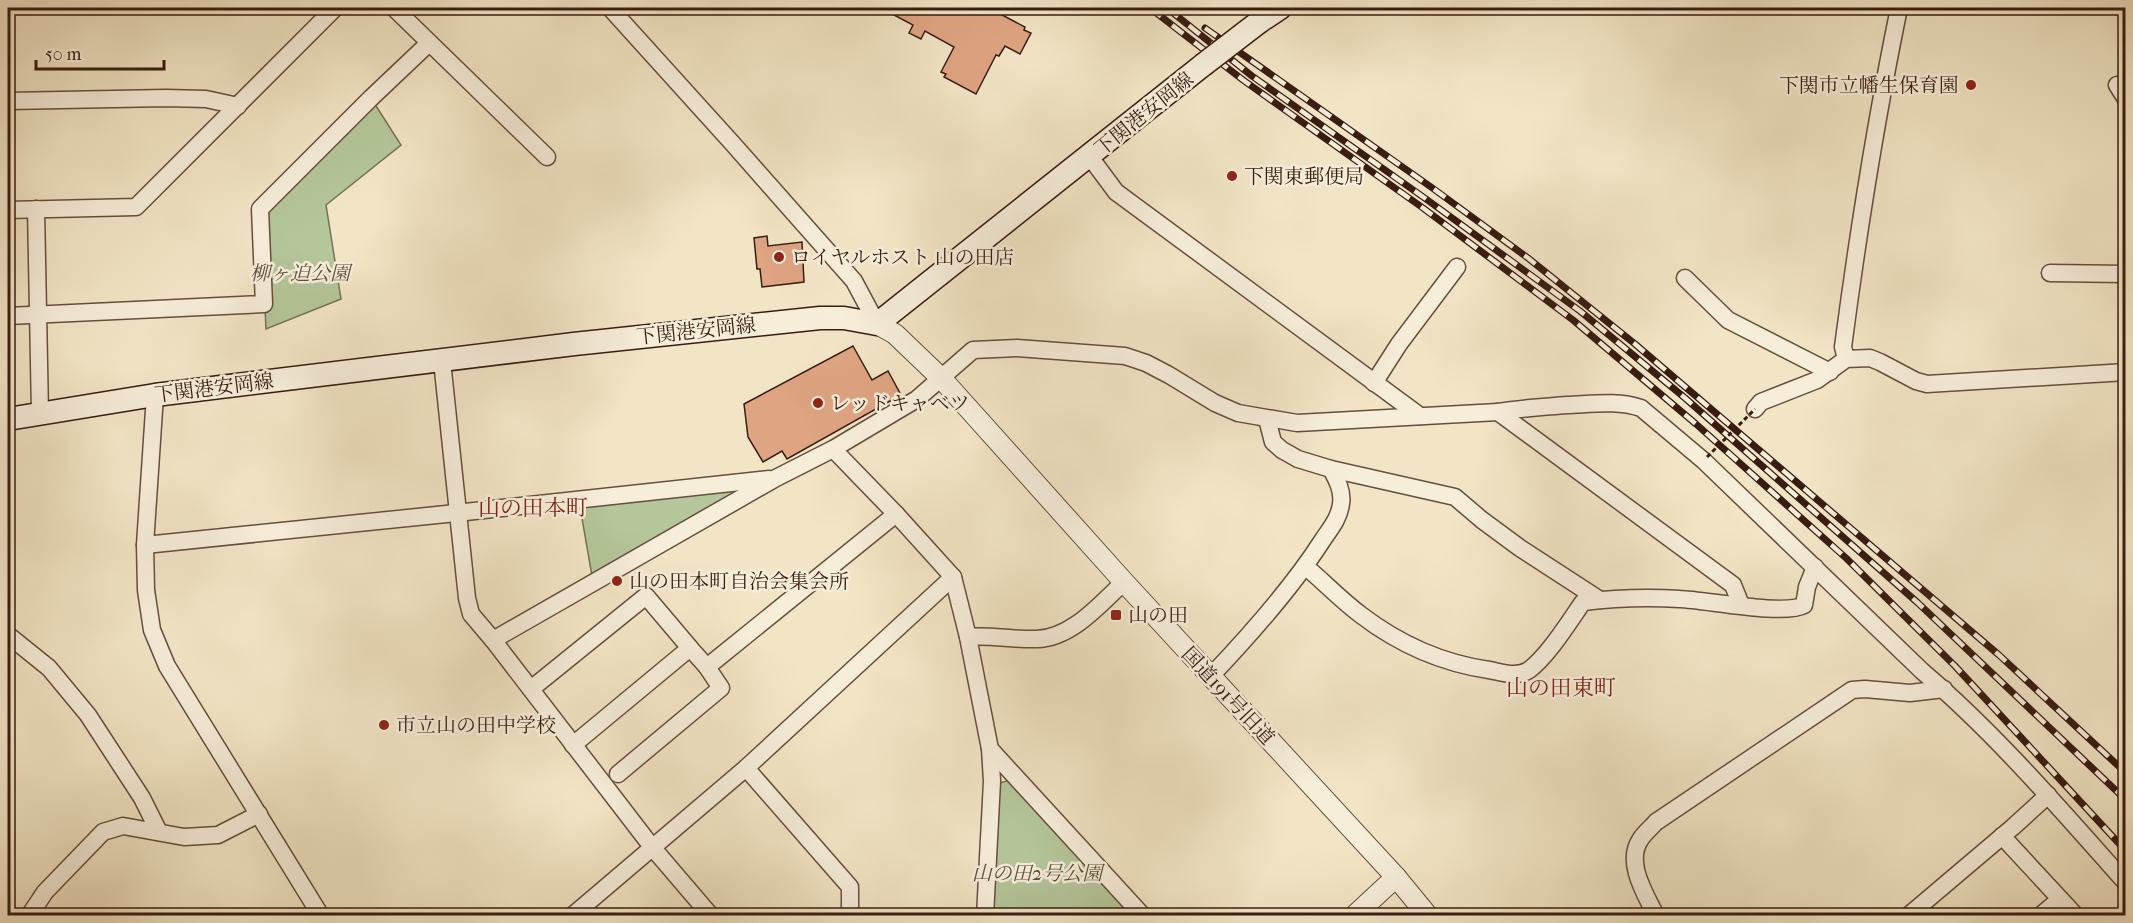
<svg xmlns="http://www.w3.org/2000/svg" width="2133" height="923" viewBox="0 0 2133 923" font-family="'IM FELL French Canon','Noto Serif JP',serif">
	<rect width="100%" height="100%" fill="#f2e5c6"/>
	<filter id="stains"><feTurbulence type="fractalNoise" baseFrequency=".00333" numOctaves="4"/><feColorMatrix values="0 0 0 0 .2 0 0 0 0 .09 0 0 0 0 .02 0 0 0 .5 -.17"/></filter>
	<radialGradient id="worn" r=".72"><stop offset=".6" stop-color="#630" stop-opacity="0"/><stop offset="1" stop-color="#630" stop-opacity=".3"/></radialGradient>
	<g fill="#b4c69a" stroke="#767155" stroke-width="1.5">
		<path d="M 371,98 L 401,145 L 326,205 L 341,299 L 266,329 L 260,209 Z"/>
		<path d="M 734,490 L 734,494 L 592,576 L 580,507 Z"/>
		<path d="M 1009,780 L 1134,916 L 993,916 L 1000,783 Z"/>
	</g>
	<g fill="#dfa482" stroke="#391c10" stroke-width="1.5">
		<path d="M 881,8 L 989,8 L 1025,27 L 1024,30 L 1031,33 L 1020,54 L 1005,46 L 999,56 L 996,55 L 976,94 L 944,77 L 946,74 L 941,72 L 954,47 L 925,31 L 921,39 L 909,33 L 913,25 Z"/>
		<path d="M 767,236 L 768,246 L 802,242 L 804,282 L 762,287 L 760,269 L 757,269 L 754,238 Z"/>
		<path d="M 853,346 L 872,380 L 888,371 L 901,395 L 787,459 L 782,451 L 763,462 L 748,437 L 744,404 Z"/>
	</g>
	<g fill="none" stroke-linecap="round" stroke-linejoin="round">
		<defs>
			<g id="minor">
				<path d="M 394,8 L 547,157"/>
				<path d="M 610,8 L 733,144 L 854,281 L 877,324"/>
				<path d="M 2117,85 L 2126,99"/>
				<path d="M 8,101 L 166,98 L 206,99 L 238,106"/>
				<path d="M 1090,157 L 1116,192 L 1420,416"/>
				<path d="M 36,209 L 40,414"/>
				<path d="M 8,210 L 136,207 L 335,8"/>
				<path d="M 2050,273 L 2126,274"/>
				<path d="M 1685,278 L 1728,320 L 1830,372"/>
				<path d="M 8,316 L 264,304 L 260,209 L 371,98 L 429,43"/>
				<path d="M 1846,359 L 1843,347 C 1858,233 1876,120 1899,8"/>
				<path d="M 442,361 L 467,598 L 471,614 L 493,640"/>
				<path d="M 1374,383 L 1399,344 L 1457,267"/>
				<path d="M 155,395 L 145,545 L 146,590 L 152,630 L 167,666 L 321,916"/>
				<path d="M 1755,409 L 1761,402 L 1817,380 L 1846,359 L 1870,358 L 1880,362 L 1916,381 L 1927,384 L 2126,372"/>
				<path d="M 1498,412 L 1733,585 L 1741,605"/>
				<path d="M 1267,419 L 1273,442 L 1282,450 L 1298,459 L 1331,469 L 1455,497 L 1482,520 L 1520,548 L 1600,600"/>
				<path d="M 833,449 L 896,514 L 953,577 L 968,637 L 990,749 L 992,781 L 985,916"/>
				<path d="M 145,545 L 456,513 L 769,479"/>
				<path d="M 1306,567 C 1324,582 1341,600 1361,615 C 1399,644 1441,663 1489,670 C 1501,672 1517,678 1529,670 C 1548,656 1569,622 1583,602 C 1615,598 1648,597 1680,599 C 1706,600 1785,616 1804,605 L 1807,587 L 1815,567"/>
				<path d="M 8,635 L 49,668 L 88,715 L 142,798 L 159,832"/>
				<path d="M 968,637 C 991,635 1014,640 1037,639 C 1072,638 1100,604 1124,582"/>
				<path d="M 690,648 L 707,667 L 896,514"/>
				<path d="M 1210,677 C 1250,635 1291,589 1322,541 C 1330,529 1339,519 1341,504 C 1343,491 1337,480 1331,469"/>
				<path d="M 531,689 L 646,596 L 690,648 L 573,745"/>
				<path d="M 990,749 L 1143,916"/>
				<path d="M 746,768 L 850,887 L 850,916"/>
				<path d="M 618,774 L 721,688 L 707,667"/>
				<path d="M 2002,836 L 2076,916"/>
				<path d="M 29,916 L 45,892 L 103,832 L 123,826 L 184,837 L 218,835 L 259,814"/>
				<path d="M 572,916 L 746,768 L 953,577"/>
				<path d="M 711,916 L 652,847 L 493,640 L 776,478 L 833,449 L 917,399 L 973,350 L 1017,348 L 1125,356 L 1146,363 L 1169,375 L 1215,403 L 1238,413 L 1297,423 L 1498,412 C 1521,408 1544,407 1567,405 C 1592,404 1618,400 1641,408 L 1704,461 L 1922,671 C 1996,734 2061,810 2126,883"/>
				<path d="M 1656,916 C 1646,895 1625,863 1640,840 C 1644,833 1651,828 1656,822 L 1852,690 L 1865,689 L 1910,693 L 1944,689"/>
				<path d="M 1908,916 L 2013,827 L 2048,795"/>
				<path d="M 2040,916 L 2060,899"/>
			</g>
			<g id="tertiary">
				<path d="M 877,324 L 895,334 L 942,379 L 1124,582 L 1396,877 L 1428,916"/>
				<path d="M 1354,916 L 1396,877"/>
			</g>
			<g id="secondary">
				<path d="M 1259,22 L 1280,8"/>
				<path d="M 8,419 L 155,395 L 574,344 L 820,318 L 844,318 L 877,324 L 1203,65"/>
			</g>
		</defs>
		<use href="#minor" stroke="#674e3e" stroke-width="19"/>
		<use href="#tertiary" stroke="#674e3e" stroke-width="22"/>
		<use href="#secondary" stroke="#391c10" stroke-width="25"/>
		<use href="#minor" stroke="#f7eeda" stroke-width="16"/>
		<use href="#tertiary" stroke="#f7eeda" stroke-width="20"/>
		<use href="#secondary" stroke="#f7eeda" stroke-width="22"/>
		<defs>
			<g id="rail">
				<path d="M 1150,8 L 1243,80 L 1423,208 L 1573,320 L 1696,424 L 1846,558 L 1955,666 L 2126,851"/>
				<path d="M 1167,8 L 1252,76 L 1426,199 L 1580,311 L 1685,398 L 1918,603 L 2126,800"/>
				<path d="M 1205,28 L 1431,187 L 1528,258 L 1635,344 L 1999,655 L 2126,773"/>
			</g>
		</defs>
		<use href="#rail" stroke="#391c10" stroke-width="7"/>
		<use href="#rail" stroke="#f7eeda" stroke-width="4.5" stroke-dasharray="14" stroke-linecap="butt"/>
		<defs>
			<path id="secondary-bridge" d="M 1203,65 L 1259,22"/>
		</defs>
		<use href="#secondary-bridge" stroke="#391c10" stroke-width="25" stroke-linecap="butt"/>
		<path stroke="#391c10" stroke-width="3" stroke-dasharray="4.5 3" stroke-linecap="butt" d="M 1707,457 L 1755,409"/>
		<use href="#secondary-bridge" stroke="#f7eeda" stroke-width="22"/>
	</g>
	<g fill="#8f2418" stroke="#f7eeda" stroke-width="2">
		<circle cx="1971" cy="85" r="6"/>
		<circle cx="1232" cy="176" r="6"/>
		<circle cx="779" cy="257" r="6"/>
		<circle cx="818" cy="403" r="6"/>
		<circle cx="617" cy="581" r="6"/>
		<rect x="1110" y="609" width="12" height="12" rx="3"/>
		<circle cx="384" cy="725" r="6"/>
	</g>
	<g text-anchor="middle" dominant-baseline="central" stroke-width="5" stroke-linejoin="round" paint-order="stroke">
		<g font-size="20" fill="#391c10" stroke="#f7eeda" text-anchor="start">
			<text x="1959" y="85" text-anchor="end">下関市立幡生保育園</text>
			<text x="1244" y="176">下関東郵便局</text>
			<text x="791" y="257">ロイヤルホスト 山の田店</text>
			<text x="830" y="403">レッドキャベツ</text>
			<text x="629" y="581">山の田本町自治会集会所</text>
			<text x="1128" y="615">山の田</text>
			<text x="396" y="725">市立山の田中学校</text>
		</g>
		<g font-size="20" fill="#391c10" stroke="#f7eeda">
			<text transform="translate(1144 114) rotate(-39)">下関港安岡線</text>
			<text transform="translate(696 331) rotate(-6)">下関港安岡線</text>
			<text transform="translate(214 388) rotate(-7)">下関港安岡線</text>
			<text transform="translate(1228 696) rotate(47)">国道191号旧道</text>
		</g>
		<g font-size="20" font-style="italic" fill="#5e4f39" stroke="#f7eeda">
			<text x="300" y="273">柳ヶ迫公園</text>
			<text x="1037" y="873">山の田2号公園</text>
		</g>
		<g font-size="22" fill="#7a1f14" stroke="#f7eeda">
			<text x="533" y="508">山の田本町</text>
			<text x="1561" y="688">山の田東町</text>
		</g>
	</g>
	<rect width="2133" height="923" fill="none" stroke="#f2e5c6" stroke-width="30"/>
	<rect x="9" y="9" width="2115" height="905" fill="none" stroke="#391c10" stroke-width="3"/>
	<rect x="15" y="15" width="2103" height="893" fill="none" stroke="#391c10" stroke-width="1.5"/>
	<path d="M36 60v9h128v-9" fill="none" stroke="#391c10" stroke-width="3"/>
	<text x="45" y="60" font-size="18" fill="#391c10" stroke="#f7eeda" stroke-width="4.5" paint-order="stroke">50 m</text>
	<rect width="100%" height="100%" filter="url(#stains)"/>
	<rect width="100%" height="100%" fill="url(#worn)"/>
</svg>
